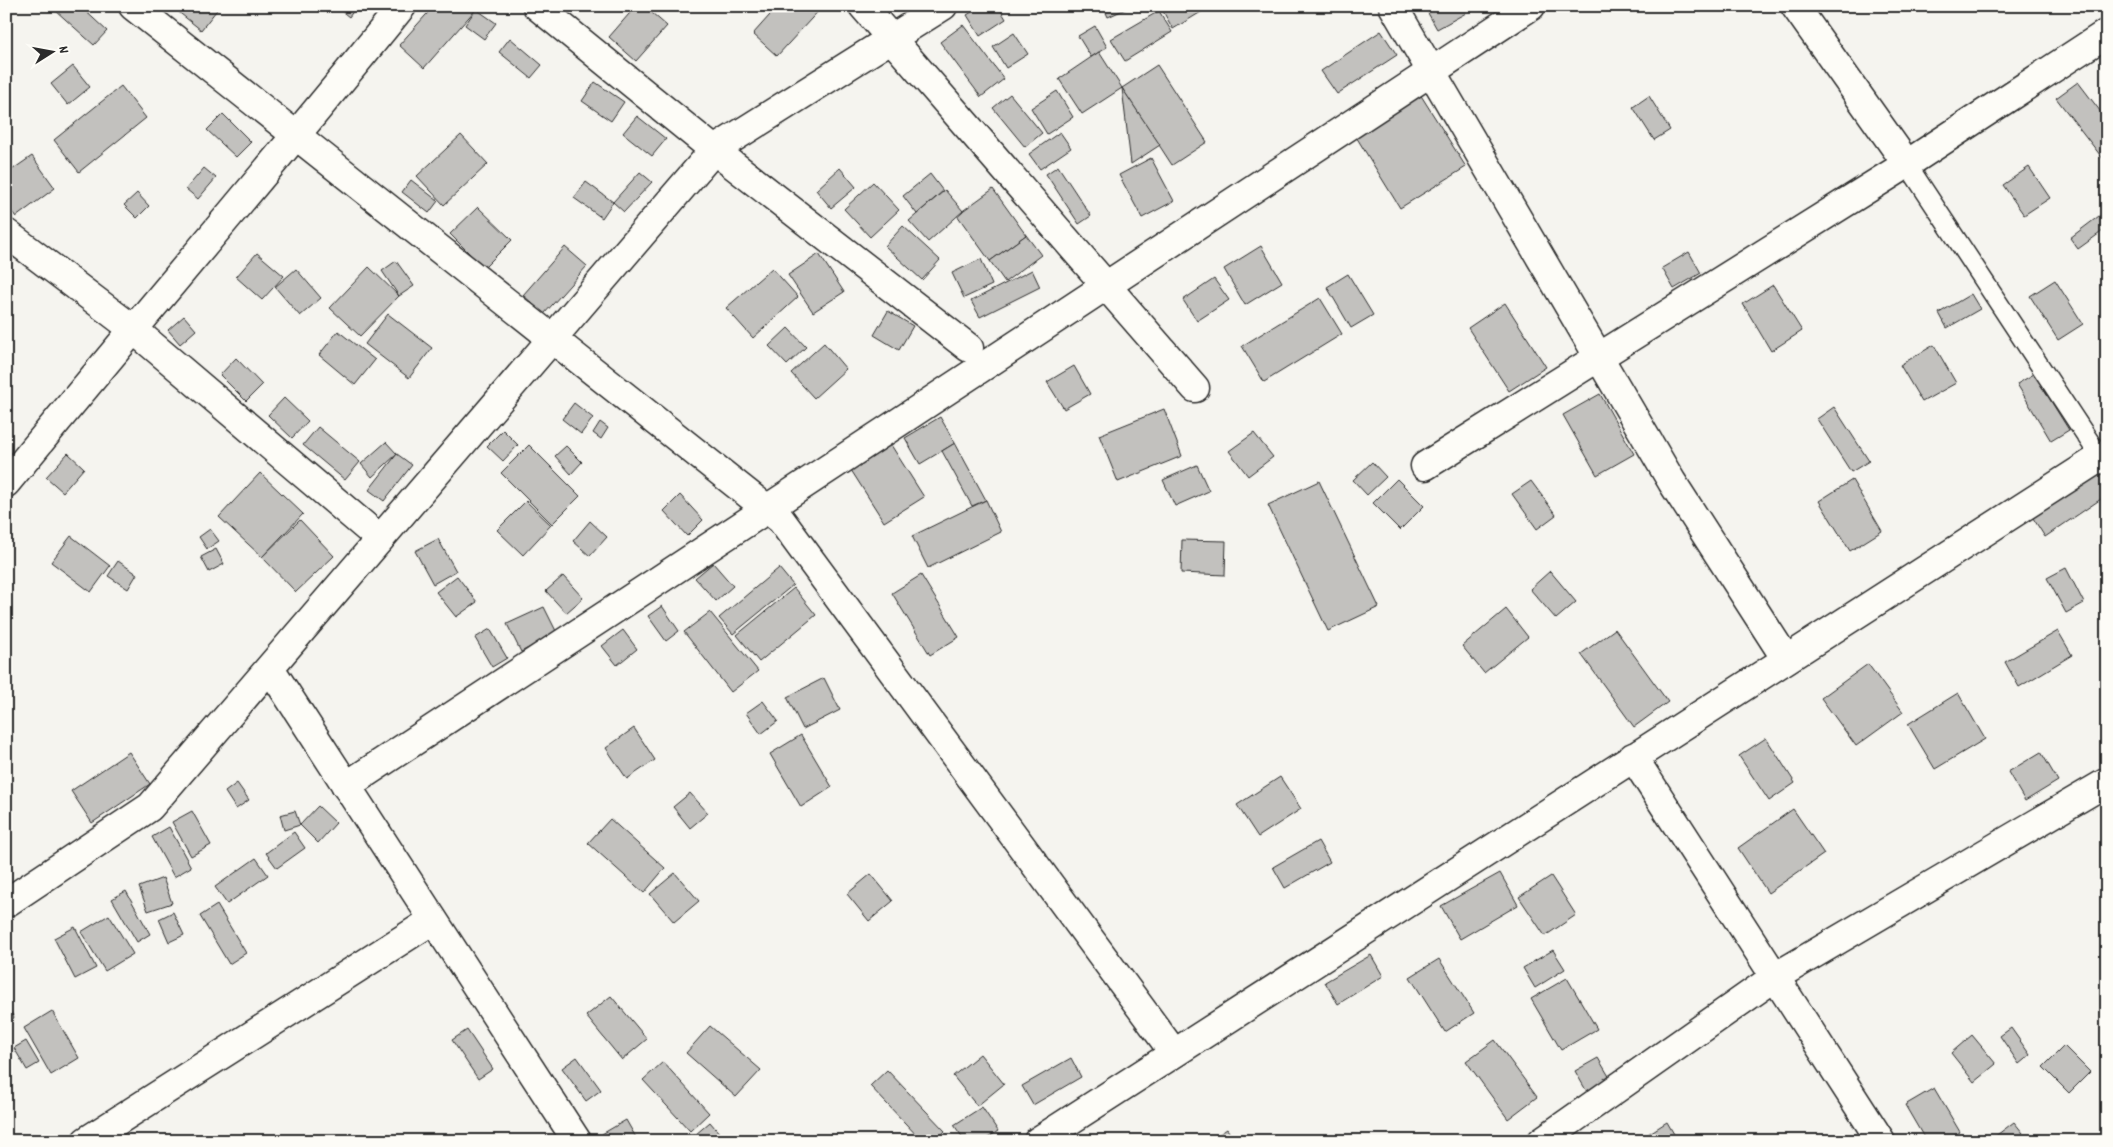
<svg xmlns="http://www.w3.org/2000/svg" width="2113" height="1147" viewBox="0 0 2113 1147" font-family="Dekko,sans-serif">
	<rect width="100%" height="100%" fill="#f5f4ef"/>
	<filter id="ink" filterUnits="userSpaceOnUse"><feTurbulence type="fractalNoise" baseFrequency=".02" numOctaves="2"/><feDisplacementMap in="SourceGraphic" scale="10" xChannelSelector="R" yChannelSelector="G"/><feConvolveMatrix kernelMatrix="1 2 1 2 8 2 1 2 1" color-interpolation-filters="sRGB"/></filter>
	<g filter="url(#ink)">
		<g fill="#c2c1be" stroke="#2b2b2b">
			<path d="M 58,6 L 80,6 L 107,31 L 94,45 L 55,10 Z"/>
			<path d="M 171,6 L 220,6 L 201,30 Z"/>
			<path d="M 335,6 L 357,6 L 349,17 Z"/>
			<path d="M 434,6 L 473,6 L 476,9 L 424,68 L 399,45 Z"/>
			<path d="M 636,6 L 644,6 L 667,26 L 636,61 L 609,37 Z"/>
			<path d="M 778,6 L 823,6 L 777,56 L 753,34 Z"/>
			<path d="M 981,6 L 998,6 L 1006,19 L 980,36 L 967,15 Z"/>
			<path d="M 1103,6 L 1132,6 L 1108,17 Z"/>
			<path d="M 1160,6 L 1211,6 L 1173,29 Z"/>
			<path d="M 1424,6 L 1462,6 L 1466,13 L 1437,29 Z"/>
			<path d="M 476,9 L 496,23 L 484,39 L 465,25 Z"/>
			<path d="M 1159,11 L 1172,32 L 1125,61 L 1111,39 Z"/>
			<path d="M 963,25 L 1004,79 L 981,97 L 940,42 Z"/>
			<path d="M 1095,26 L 1107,47 L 1091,57 L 1078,36 Z"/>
			<path d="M 1381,31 L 1397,55 L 1337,94 L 1321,71 Z"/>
			<path d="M 1014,33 L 1028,54 L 1006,68 L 993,47 Z"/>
			<path d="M 510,38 L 542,65 L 531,78 L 499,52 Z"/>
			<path d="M 1099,52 L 1122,88 L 1082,114 L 1059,79 Z"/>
			<path d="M 1157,65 L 1207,142 L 1172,165 L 1122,88 Z"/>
			<path d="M 73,66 L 90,87 L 68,105 L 51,84 Z"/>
			<path d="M 595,82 L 624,102 L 611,121 L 582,101 Z"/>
			<path d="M 2078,82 L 2107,120 L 2107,164 L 2056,98 Z"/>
			<path d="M 121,86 L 146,118 L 79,172 L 54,140 Z"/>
			<path d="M 1122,88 L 1160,145 L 1131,164 Z"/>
			<path d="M 1057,91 L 1073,117 L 1047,134 L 1031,108 Z"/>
			<path d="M 1010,94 L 1042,133 L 1025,147 L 993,108 Z"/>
			<path d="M 1420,94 L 1466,167 L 1400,208 L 1355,135 Z"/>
			<path d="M 1649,96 L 1670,130 L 1654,140 L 1633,107 Z"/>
			<path d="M 223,114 L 251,142 L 236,157 L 207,130 Z"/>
			<path d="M 637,116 L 666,139 L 652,156 L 623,133 Z"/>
			<path d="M 1060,132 L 1071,148 L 1040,169 L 1029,154 Z"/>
			<path d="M 461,135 L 488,164 L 444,205 L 417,176 Z"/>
			<path d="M 32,156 L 55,188 L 16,217 L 6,204 L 6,174 Z"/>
			<path d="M 1151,158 L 1174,201 L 1142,218 L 1119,175 Z"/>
			<path d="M 1058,166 L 1091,216 L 1079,224 L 1046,174 Z"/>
			<path d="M 2029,167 L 2050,198 L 2024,215 L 2003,185 Z"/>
			<path d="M 204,168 L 216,178 L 198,199 L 186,189 Z"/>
			<path d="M 840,168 L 856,187 L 831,208 L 816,190 Z"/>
			<path d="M 640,172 L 652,182 L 624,212 L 613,202 Z"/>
			<path d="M 930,174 L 943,191 L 917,214 L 903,196 Z"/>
			<path d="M 411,180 L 438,201 L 429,213 L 402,192 Z"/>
			<path d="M 586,182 L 613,202 L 602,218 L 574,198 Z"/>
			<path d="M 873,182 L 899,210 L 870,237 L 844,209 Z"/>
			<path d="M 993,189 L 1026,235 L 990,261 L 957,215 Z"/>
			<path d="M 945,190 L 963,211 L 928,242 L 909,221 Z"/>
			<path d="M 137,193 L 149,206 L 137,218 L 124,205 Z"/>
			<path d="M 478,207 L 512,240 L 484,268 L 450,234 Z"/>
			<path d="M 2103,213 L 2107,218 L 2107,228 L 2078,249 L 2070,238 Z"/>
			<path d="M 903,226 L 940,260 L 922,280 L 885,246 Z"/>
			<path d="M 1026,235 L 1041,255 L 1005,282 L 990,261 Z"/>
			<path d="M 1261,246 L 1282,282 L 1245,305 L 1224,269 Z"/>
			<path d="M 565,247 L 587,266 L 544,314 L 523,295 Z"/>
			<path d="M 1689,252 L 1701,273 L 1674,289 L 1662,268 Z"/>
			<path d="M 257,253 L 284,276 L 262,300 L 236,277 Z"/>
			<path d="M 819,254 L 844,292 L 813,312 L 788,275 Z"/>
			<path d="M 981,259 L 992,285 L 964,298 L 952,273 Z"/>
			<path d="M 396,261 L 414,286 L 399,296 L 382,271 Z"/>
			<path d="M 369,267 L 399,296 L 360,336 L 330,308 Z"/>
			<path d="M 772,268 L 798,297 L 753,338 L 726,308 Z"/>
			<path d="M 296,269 L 321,298 L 300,316 L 275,287 Z"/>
			<path d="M 1032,270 L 1040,287 L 980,317 L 971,301 Z"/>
			<path d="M 1348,274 L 1373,315 L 1351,328 L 1327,287 Z"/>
			<path d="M 1214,279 L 1229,300 L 1197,321 L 1183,300 Z"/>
			<path d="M 2055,280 L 2083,324 L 2058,340 L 2030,296 Z"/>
			<path d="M 1773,285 L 1802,331 L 1771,351 L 1743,304 Z"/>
			<path d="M 1971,294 L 1980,309 L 1947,328 L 1939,313 Z"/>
			<path d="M 1320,298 L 1342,334 L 1264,382 L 1242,346 Z"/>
			<path d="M 1505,303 L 1546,367 L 1509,391 L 1468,328 Z"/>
			<path d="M 888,311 L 913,326 L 899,350 L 874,335 Z"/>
			<path d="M 388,314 L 432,348 L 409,378 L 365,344 Z"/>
			<path d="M 184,316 L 196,330 L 180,344 L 168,330 Z"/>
			<path d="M 788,328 L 806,347 L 787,365 L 769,346 Z"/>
			<path d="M 338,331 L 375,360 L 355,385 L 319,355 Z"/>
			<path d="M 824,343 L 846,369 L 814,398 L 791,373 Z"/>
			<path d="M 1934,345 L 1956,383 L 1922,402 L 1900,365 Z"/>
			<path d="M 236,358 L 262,385 L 246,401 L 220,375 Z"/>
			<path d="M 1074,366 L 1090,394 L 1064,409 L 1047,382 Z"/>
			<path d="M 2034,374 L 2069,430 L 2051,441 L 2017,384 Z"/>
			<path d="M 1600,394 L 1634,454 L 1597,475 L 1563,415 Z"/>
			<path d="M 284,398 L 308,421 L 292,438 L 268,415 Z"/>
			<path d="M 574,403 L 593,418 L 581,434 L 562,419 Z"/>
			<path d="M 1834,407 L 1869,461 L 1851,472 L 1817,419 Z"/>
			<path d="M 1164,409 L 1182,456 L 1118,482 L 1099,435 Z"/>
			<path d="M 940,417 L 955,443 L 920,464 L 905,438 Z"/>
			<path d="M 600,422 L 608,428 L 601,439 L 593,433 Z"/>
			<path d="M 318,427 L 360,462 L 345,480 L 303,445 Z"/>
			<path d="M 503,430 L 518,445 L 503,461 L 487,446 Z"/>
			<path d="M 1254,433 L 1273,457 L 1248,476 L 1229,451 Z"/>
			<path d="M 386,442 L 397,454 L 372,477 L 361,464 Z"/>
			<path d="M 955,443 L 986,500 L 972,506 L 942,451 Z"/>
			<path d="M 529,445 L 580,496 L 552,524 L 501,473 Z"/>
			<path d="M 891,445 L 924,497 L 884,522 L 851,470 Z"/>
			<path d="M 566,446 L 582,462 L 571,474 L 555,456 Z"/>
			<path d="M 68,453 L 84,468 L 63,492 L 46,477 Z"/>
			<path d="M 397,454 L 412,465 L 384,501 L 369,490 Z"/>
			<path d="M 1372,462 L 1386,477 L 1367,495 L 1353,480 Z"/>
			<path d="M 1197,465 L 1209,491 L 1175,506 L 1163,480 Z"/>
			<path d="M 2107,468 L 2107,495 L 2045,537 L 2033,518 Z"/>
			<path d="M 260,473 L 303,514 L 262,557 L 219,517 Z"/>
			<path d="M 1397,479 L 1424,506 L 1400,530 L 1373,503 Z"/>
			<path d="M 1852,480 L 1882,531 L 1850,551 L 1819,501 Z"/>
			<path d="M 1319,481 L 1379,607 L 1328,631 L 1268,505 Z"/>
			<path d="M 1531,481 L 1556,515 L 1537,529 L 1512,494 Z"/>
			<path d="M 680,495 L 703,520 L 687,536 L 664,511 Z"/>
			<path d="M 986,500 L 1001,532 L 928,568 L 912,536 Z"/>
			<path d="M 526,501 L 551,525 L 523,555 L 497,530 Z"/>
			<path d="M 300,520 L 334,556 L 296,592 L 262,557 Z"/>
			<path d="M 590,521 L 607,537 L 590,556 L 573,541 Z"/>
			<path d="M 210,529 L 219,541 L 207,549 L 199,537 Z"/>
			<path d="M 71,536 L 110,566 L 91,592 L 51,562 Z"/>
			<path d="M 438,539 L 456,571 L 433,584 L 415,551 Z"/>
			<path d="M 1182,540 L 1226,541 L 1225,575 L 1181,573 Z"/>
			<path d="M 216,549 L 224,564 L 209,572 L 201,557 Z"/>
			<path d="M 118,561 L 137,574 L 128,589 L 108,576 Z"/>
			<path d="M 713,563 L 733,586 L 716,601 L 695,578 Z"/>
			<path d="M 779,568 L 793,585 L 733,634 L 719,618 Z"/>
			<path d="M 2066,568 L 2084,603 L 2066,613 L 2047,578 Z"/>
			<path d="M 1550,571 L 1576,602 L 1556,619 L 1530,589 Z"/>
			<path d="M 921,575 L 959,637 L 930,655 L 892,593 Z"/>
			<path d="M 457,576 L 477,602 L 456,617 L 436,592 Z"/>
			<path d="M 563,576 L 583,598 L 566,613 L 546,591 Z"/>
			<path d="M 794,588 L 816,615 L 759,662 L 737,635 Z"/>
			<path d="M 662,606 L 679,631 L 666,641 L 648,616 Z"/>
			<path d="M 544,607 L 557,633 L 521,652 L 507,624 Z"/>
			<path d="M 1506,609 L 1528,637 L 1484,673 L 1462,646 Z"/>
			<path d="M 710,612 L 758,671 L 731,692 L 684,632 Z"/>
			<path d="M 490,629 L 507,658 L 492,667 L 475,638 Z"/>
			<path d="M 1615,629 L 1668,702 L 1634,727 L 1581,654 Z"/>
			<path d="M 623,630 L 637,649 L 617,665 L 602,646 Z"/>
			<path d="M 2058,631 L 2072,655 L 2019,687 L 2005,662 Z"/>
			<path d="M 1868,664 L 1903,712 L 1856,746 L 1821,698 Z"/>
			<path d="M 824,678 L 840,710 L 803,729 L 787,697 Z"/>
			<path d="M 1958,693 L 1985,739 L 1935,769 L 1908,724 Z"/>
			<path d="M 763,701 L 778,721 L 761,734 L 746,713 Z"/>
			<path d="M 634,728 L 655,760 L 627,779 L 606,748 Z"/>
			<path d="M 801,735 L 832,787 L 801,807 L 770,754 Z"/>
			<path d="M 1766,738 L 1795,783 L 1769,801 L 1739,756 Z"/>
			<path d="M 129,752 L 150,784 L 92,823 L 71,791 Z"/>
			<path d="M 2041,752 L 2058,781 L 2025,801 L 2008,772 Z"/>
			<path d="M 1280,777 L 1301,809 L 1258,837 L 1237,805 Z"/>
			<path d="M 237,783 L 249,800 L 236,809 L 225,792 Z"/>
			<path d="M 690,793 L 708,813 L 690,828 L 673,807 Z"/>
			<path d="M 318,806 L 336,823 L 318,843 L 300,825 Z"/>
			<path d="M 1793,809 L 1824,854 L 1768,893 L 1738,848 Z"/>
			<path d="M 192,811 L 211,845 L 191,856 L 172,822 Z"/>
			<path d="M 295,811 L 300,825 L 284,830 L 280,815 Z"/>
			<path d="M 610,819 L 665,868 L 644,893 L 588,843 Z"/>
			<path d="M 169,827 L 191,867 L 174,877 L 152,837 Z"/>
			<path d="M 294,832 L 305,848 L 277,868 L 266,853 Z"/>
			<path d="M 1318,841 L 1330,862 L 1285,888 L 1273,867 Z"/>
			<path d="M 256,858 L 268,875 L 227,904 L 215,887 Z"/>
			<path d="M 675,873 L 699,901 L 674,922 L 650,894 Z"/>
			<path d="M 1500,873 L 1518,905 L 1460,939 L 1441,906 Z"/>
			<path d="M 871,874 L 893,901 L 869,921 L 847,894 Z"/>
			<path d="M 1551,876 L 1576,915 L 1545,936 L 1519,897 Z"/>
			<path d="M 163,878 L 172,903 L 148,911 L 139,887 Z"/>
			<path d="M 126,891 L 150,934 L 137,942 L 112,899 Z"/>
			<path d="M 217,905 L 246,953 L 229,964 L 200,916 Z"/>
			<path d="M 173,912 L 184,935 L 169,942 L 159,919 Z"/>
			<path d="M 109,915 L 133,954 L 105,971 L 81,932 Z"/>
			<path d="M 75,927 L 96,968 L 75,979 L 54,938 Z"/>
			<path d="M 1553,950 L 1565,969 L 1535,988 L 1523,968 Z"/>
			<path d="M 1371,955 L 1383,976 L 1338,1004 L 1325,982 Z"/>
			<path d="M 1439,959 L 1474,1013 L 1445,1032 L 1410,977 Z"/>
			<path d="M 1567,978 L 1597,1029 L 1561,1050 L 1531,999 Z"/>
			<path d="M 611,996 L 647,1039 L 622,1060 L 586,1016 Z"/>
			<path d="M 6,1003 L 14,1018 L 6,1022 Z"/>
			<path d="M 52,1011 L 79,1058 L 51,1075 L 24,1028 Z"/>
			<path d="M 710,1026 L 761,1070 L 736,1097 L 686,1053 Z"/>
			<path d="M 2011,1028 L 2030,1055 L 2019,1064 L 2000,1036 Z"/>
			<path d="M 467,1030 L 493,1069 L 478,1079 L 452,1040 Z"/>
			<path d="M 1972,1035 L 1996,1064 L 1974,1082 L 1951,1053 Z"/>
			<path d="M 1495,1040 L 1537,1097 L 1508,1119 L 1466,1061 Z"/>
			<path d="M 26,1041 L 39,1063 L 27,1070 L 14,1048 Z"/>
			<path d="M 2064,1046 L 2090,1072 L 2069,1093 L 2043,1067 Z"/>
			<path d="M 980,1054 L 1004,1084 L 977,1106 L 953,1076 Z"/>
			<path d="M 577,1057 L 601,1090 L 586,1101 L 562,1068 Z"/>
			<path d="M 1071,1058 L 1081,1077 L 1033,1105 L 1022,1086 Z"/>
			<path d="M 1598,1058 L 1610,1078 L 1587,1092 L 1575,1071 Z"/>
			<path d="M 663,1062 L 709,1113 L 690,1131 L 643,1080 Z"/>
			<path d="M 887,1070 L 945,1131 L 936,1141 L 922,1141 L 870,1086 Z"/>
			<path d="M 1934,1088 L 1960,1132 L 1946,1141 L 1926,1141 L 1905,1105 Z"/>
			<path d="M 982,1107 L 998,1131 L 983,1141 L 965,1141 L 954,1125 Z"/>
			<path d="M 626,1120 L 638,1141 L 606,1141 L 602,1134 Z"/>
			<path d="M 710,1122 L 726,1141 L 688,1141 Z"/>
			<path d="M 1667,1122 L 1678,1141 L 1653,1141 L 1648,1134 Z"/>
			<path d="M 2014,1122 L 2023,1133 L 2012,1141 L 1989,1141 Z"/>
			<path d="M 1227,1129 L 1235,1141 L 1209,1141 Z"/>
		</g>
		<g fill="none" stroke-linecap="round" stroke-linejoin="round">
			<defs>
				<path id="lane" d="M 1907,164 L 2100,457"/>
				<g id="street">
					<path d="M 133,6 L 781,520 L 1174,1053"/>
					<path d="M 537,6 L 714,150 L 969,348"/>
					<path d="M 863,6 L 1195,388"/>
					<path d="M 1393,6 L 1672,482 L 1786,659"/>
					<path d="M 1795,6 L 1907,164"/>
					<path d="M 6,233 L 133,329 L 380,539"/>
					<path d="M 1425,466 L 1907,164 L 2107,33"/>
					<path d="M 6,483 C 137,323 272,167 402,6"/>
					<path d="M 270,668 L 577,1141"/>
					<path d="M 1633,757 L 1881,1141"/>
					<path d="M 346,786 L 1531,6"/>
					<path d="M 6,903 L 150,807 L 714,150 L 943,6"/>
					<path d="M 86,1141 L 433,920"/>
					<path d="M 1038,1141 L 2107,453"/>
					<path d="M 1542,1141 L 1775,977 L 2107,782"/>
				</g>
			</defs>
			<use href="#lane" stroke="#2b2b2b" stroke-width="21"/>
			<use href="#street" stroke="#2b2b2b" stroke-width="31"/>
			<use href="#lane" stroke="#fdfcf7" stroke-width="18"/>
			<use href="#street" stroke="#fdfcf7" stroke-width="28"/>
		</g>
	</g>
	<rect width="2113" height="1147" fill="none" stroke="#fdfcf7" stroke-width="25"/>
	<rect x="12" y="12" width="2088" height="1122" fill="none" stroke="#2b2b2b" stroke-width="2" filter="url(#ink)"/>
	<g transform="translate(52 52) rotate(79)" stroke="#fdfcf7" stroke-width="4" paint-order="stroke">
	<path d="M0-4L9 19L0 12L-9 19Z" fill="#2b2b2b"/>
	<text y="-8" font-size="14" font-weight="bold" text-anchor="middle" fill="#2b2b2b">N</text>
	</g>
</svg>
